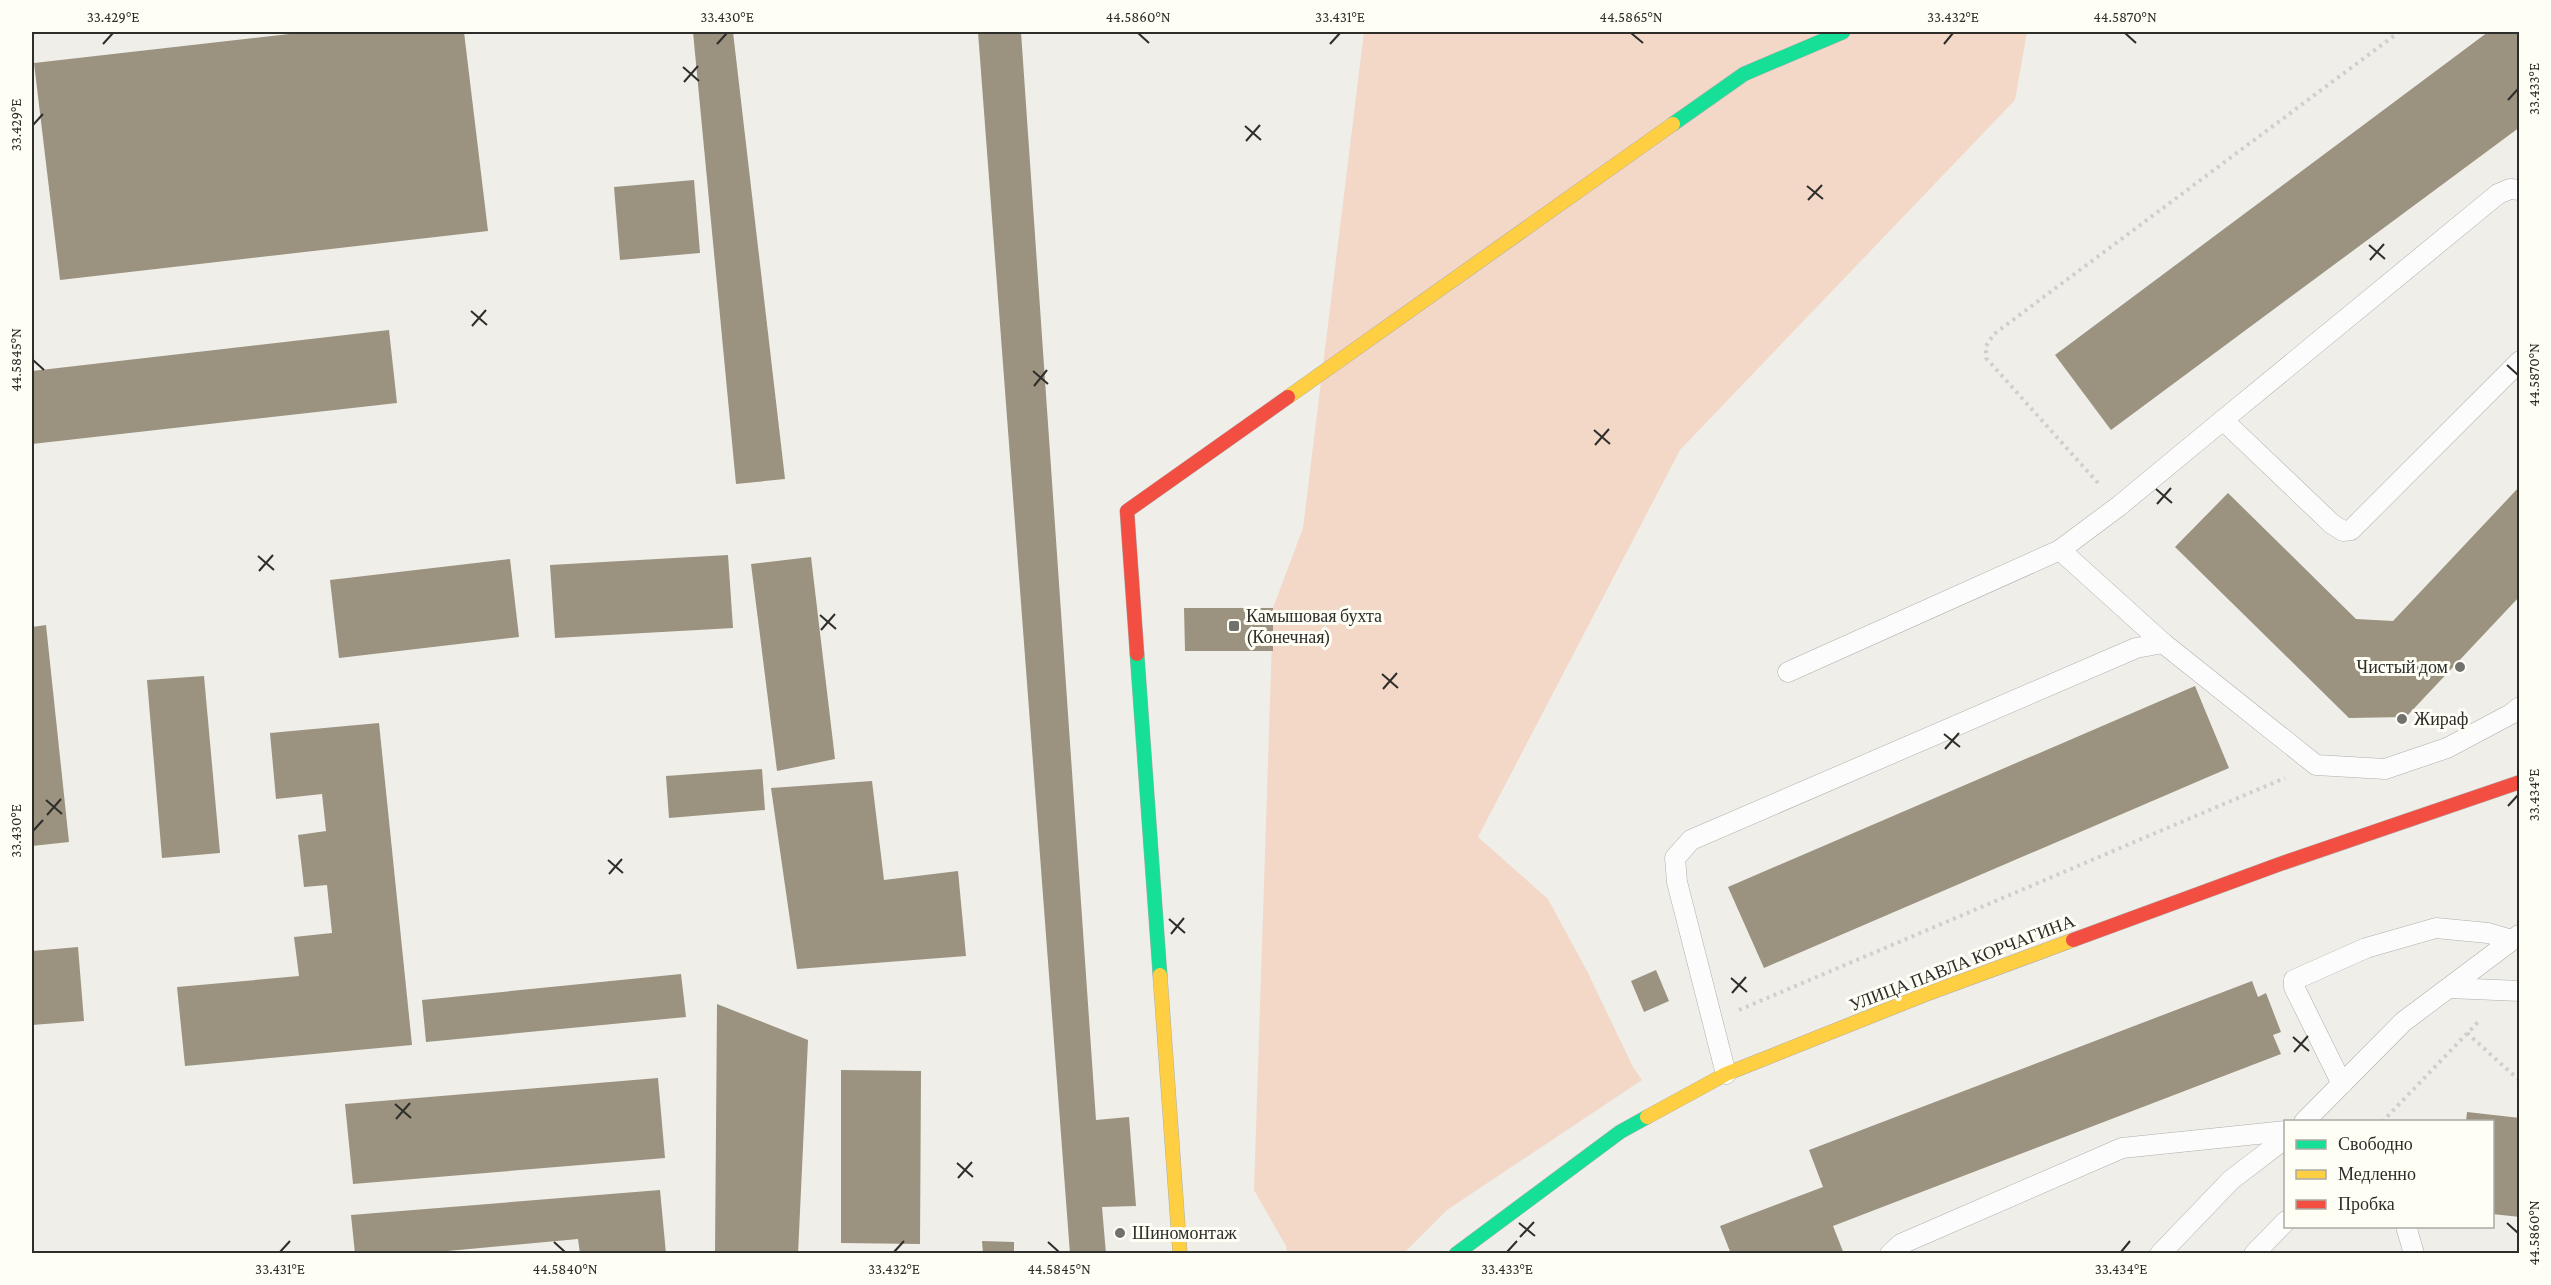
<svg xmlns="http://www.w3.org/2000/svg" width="2551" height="1285" viewBox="0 0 2551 1285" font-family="'Crimson Pro',serif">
	<rect width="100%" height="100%" fill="#efeee9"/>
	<path fill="#f3d8c8" d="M 1364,32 L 2027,32 L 2015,100 L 1680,450 L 1478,837 L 1548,899 L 1587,971 L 1633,1067 L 1642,1080 L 1447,1210 L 1404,1253 L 1287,1253 L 1286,1246 L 1254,1190 L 1273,608 L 1303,528 Z"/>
	<g fill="#9b9380">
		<path d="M 307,32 L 464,32 L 488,231 L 60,280 L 34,63 Z"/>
		<path d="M 693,32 L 733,32 L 785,479 L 736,484 Z"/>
		<path d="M 978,32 L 1021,32 L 1096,1120 L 1129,1117 L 1136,1206 L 1102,1207 L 1106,1254 L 1070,1254 Z"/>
		<path d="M 2488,32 L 2520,32 L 2520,127 L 2111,430 L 2055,355 Z"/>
		<path d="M 694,180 L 700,253 L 620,260 L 614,187 Z"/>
		<path d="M 389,330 L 397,403 L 32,444 L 32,371 Z"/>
		<path d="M 2520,486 L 2520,596 L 2406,717 L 2349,718 L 2175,547 L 2228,493 L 2356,619 L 2393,621 Z"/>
		<path d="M 728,555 L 733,628 L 555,638 L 550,565 Z"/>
		<path d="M 811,557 L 835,759 L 777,771 L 751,564 Z"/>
		<path d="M 510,559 L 519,637 L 339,658 L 330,580 Z"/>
		<path d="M 1184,608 L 1273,608 L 1273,651 L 1185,651 Z"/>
		<path d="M 46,625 L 69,842 L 32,846 L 32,627 Z"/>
		<path d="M 204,676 L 220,853 L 162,858 L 147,680 Z"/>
		<path d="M 2195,686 L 2229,768 L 1764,968 L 1728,887 Z"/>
		<path d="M 379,723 L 412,1045 L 185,1066 L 177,987 L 299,976 L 294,937 L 332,933 L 327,885 L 304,887 L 298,835 L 326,831 L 322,794 L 276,799 L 270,733 Z"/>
		<path d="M 762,769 L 765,810 L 669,818 L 666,776 Z"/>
		<path d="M 872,781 L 884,880 L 958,871 L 966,956 L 797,969 L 771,788 Z"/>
		<path d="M 78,947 L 84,1021 L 32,1025 L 32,951 Z"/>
		<path d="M 1656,970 L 1669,1001 L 1644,1012 L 1631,981 Z"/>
		<path d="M 681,974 L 686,1017 L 426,1042 L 422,1000 Z"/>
		<path d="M 2252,981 L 2258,997 L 2266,993 L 2281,1032 L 2273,1035 L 2281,1054 L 1833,1226 L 1844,1254 L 1731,1254 L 1720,1226 L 1823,1187 L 1809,1150 Z"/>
		<path d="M 717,1004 L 808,1040 L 798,1254 L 715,1254 Z"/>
		<path d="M 841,1070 L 921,1071 L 920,1244 L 841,1243 Z"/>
		<path d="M 658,1078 L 665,1158 L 353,1184 L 345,1104 Z"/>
		<path d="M 2467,1112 L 2520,1118 L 2520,1217 L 2492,1214 L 2492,1122 L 2466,1122 Z"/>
		<path d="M 660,1190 L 666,1254 L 580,1254 L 578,1239 L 415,1254 L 355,1254 L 351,1215 Z"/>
		<path d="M 982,1241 L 1014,1242 L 1014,1254 L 983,1254 Z"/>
	</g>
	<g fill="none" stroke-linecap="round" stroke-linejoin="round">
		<defs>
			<g id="lane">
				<path d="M 2520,190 L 2510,189 L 2498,194 L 2223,420 L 2332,524 L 2343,531 L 2351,530 L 2520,361"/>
				<path d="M 2223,420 L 2119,506 L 2060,550 L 2163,643 L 2316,765 L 2385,769 L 2447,748 L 2511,714 L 2520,707"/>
				<path d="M 1788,672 L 2060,550"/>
				<path d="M 2449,988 L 2520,991"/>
				<path d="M 1726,1074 L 1677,882 L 1675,858 L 1691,840 L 2136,648 L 2163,643"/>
				<path d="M 2342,1084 L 2294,987 L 2294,980 L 2366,948 L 2436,928 L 2488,933 L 2512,940"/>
				<path d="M 2304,1122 L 2403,1022 L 2519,935"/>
				<path d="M 2406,1226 L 2414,1254"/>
				<path d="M 1890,1254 L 1901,1244 L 2122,1148 L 2286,1131"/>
				<path d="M 2160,1254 L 2231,1180 L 2286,1138"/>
				<path d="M 2254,1254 L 2286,1221"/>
			</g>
			<g id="fast">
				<path d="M 1673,124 L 1744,74 L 1843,32"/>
				<path d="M 1137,654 L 1160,975"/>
				<path d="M 1456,1254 L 1620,1132 L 1647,1117"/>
			</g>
			<g id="slow">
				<path d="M 1288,397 L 1673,124"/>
				<path d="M 1160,975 L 1180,1254"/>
				<path d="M 1647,1117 L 1726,1074 L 1924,995 L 2073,940"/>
			</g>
			<g id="jam">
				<path d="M 1137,654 L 1127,511 L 1288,397"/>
				<path d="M 2073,940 L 2280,864 L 2520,782"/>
			</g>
		</defs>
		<use href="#lane" stroke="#afaeab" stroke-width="21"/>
		<use href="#fast" stroke="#afaeab" stroke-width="15"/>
		<use href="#slow" stroke="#afaeab" stroke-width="15"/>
		<use href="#jam" stroke="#afaeab" stroke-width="15"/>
		<g stroke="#cfcfcd" stroke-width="4" stroke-dasharray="3 4.5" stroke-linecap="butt">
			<path d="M 2098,483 L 1986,358 L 1986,346 L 1994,334 L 2399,32"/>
			<path d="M 1739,1010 L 2285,778"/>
			<path d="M 2467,1033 L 2520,1081"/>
			<path d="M 2382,1122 L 2479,1021"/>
		</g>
		<use href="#lane" stroke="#fdfcfc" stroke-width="20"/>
		<use href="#fast" stroke="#16e098" stroke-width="14"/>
		<use href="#slow" stroke="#ffcf43" stroke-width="14"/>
		<use href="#jam" stroke="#f24e42" stroke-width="14"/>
	</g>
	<path fill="none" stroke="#2d2d2a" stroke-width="2" d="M 1138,33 L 1149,43M 1631,33 L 1643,43M 2125,33 L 2136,43M 103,44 L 113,33M 717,44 L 727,33M 1330,44 L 1340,33M 1944,44 L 1953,33M 683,67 L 699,81M 684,82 L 698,66M 2508,100 L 2518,89M 33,125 L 43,114M 1245,126 L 1261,140M 1246,141 L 1260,125M 1807,186 L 1823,199M 1808,200 L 1822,185M 2369,245 L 2385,259M 2370,260 L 2384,244M 471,311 L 487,325M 472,326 L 486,310M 33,360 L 44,370M 2507,365 L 2518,375M 1033,371 L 1048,384M 1034,386 L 1047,370M 1594,430 L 1610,444M 1595,445 L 1609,429M 2156,489 L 2172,503M 2157,504 L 2171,488M 258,556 L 274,570M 259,571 L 273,555M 820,615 L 836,629M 821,630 L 835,614M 1382,674 L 1398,688M 1383,689 L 1397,673M 1944,734 L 1960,747M 1945,749 L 1959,733M 46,800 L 62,814M 2508,806 L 2518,795M 47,815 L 61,799M 33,831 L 43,820M 608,860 L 623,873M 609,874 L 622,859M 1169,919 L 1185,933M 1171,934 L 1184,918M 1731,978 L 1747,992M 1732,993 L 1746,977M 2293,1037 L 2309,1051M 2294,1052 L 2308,1036M 395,1104 L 411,1118M 396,1119 L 410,1103M 957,1163 L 973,1177M 958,1178 L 972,1162M 1519,1223 L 1535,1236M 2507,1223 L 2518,1233M 1520,1237 L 1534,1222M 554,1242 L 565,1252M 1048,1242 L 1059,1252M 280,1252 L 290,1241M 894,1252 L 904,1241M 1507,1252 L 1517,1241M 2121,1252 L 2130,1241"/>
	<g fill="#71716d" stroke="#fefef5" stroke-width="2">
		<rect x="1228" y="620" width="12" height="12" rx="3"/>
		<circle cx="2460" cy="667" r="6"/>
		<circle cx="2402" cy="719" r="6"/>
		<circle cx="1120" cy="1233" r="6"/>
	</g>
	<g text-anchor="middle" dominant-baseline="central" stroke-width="6" stroke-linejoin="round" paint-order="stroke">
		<g font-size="18" fill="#2d2d2a" stroke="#fefef5" text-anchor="start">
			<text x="1246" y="616">Камышовая бухта<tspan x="1246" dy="21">(Конечная)</tspan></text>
			<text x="2448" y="667" text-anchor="end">Чистый дом</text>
			<text x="2414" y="719">Жираф</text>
			<text x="1132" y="1233">Шиномонтаж</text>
		</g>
		<g font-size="18" fill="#2d2d2a" stroke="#fefef5">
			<text transform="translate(1962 963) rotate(-21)">УЛИЦА ПАВЛА КОРЧАГИНА</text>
		</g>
	</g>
	<rect width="2551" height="1285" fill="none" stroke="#fefef5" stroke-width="66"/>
	<rect x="2284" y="1120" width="210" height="108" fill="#fefef5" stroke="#aaaaa4" stroke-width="1.5"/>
	<rect x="2296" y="1140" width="30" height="9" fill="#16e098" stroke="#aaaaa4" stroke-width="1.5"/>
	<text x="2338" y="1150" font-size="18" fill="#2d2d2a">Свободно</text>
	<rect x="2296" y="1170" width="30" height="9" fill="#ffcf43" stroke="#aaaaa4" stroke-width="1.5"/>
	<text x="2338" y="1180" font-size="18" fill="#2d2d2a">Медленно</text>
	<rect x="2296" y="1200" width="30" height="9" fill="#f24e42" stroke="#aaaaa4" stroke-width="1.5"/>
	<text x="2338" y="1210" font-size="18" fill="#2d2d2a">Пробка</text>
	<rect x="33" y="33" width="2485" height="1219" fill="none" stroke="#2d2d2a" stroke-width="2"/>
	<g font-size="15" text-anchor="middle" fill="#2d2d2a">
		<text x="113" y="22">33.429°E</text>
		<text x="727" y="22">33.430°E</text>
		<text x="1138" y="22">44.5860°N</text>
		<text x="1340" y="22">33.431°E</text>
		<text x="1631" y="22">44.5865°N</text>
		<text x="1953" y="22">33.432°E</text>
		<text x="2125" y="22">44.5870°N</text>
		<text transform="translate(2534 89) rotate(-90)" y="5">33.433°E</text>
		<text transform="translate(16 125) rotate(-90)" y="5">33.429°E</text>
		<text transform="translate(16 360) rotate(-90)" y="5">44.5845°N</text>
		<text transform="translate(2534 375) rotate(-90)" y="5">44.5870°N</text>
		<text transform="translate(2534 795) rotate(-90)" y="5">33.434°E</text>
		<text transform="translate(16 831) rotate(-90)" y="5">33.430°E</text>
		<text transform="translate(2534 1233) rotate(-90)" y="5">44.5860°N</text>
		<text x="280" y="1274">33.431°E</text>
		<text x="565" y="1274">44.5840°N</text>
		<text x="894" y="1274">33.432°E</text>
		<text x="1059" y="1274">44.5845°N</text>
		<text x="1507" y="1274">33.433°E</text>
		<text x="2121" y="1274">33.434°E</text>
	</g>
</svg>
